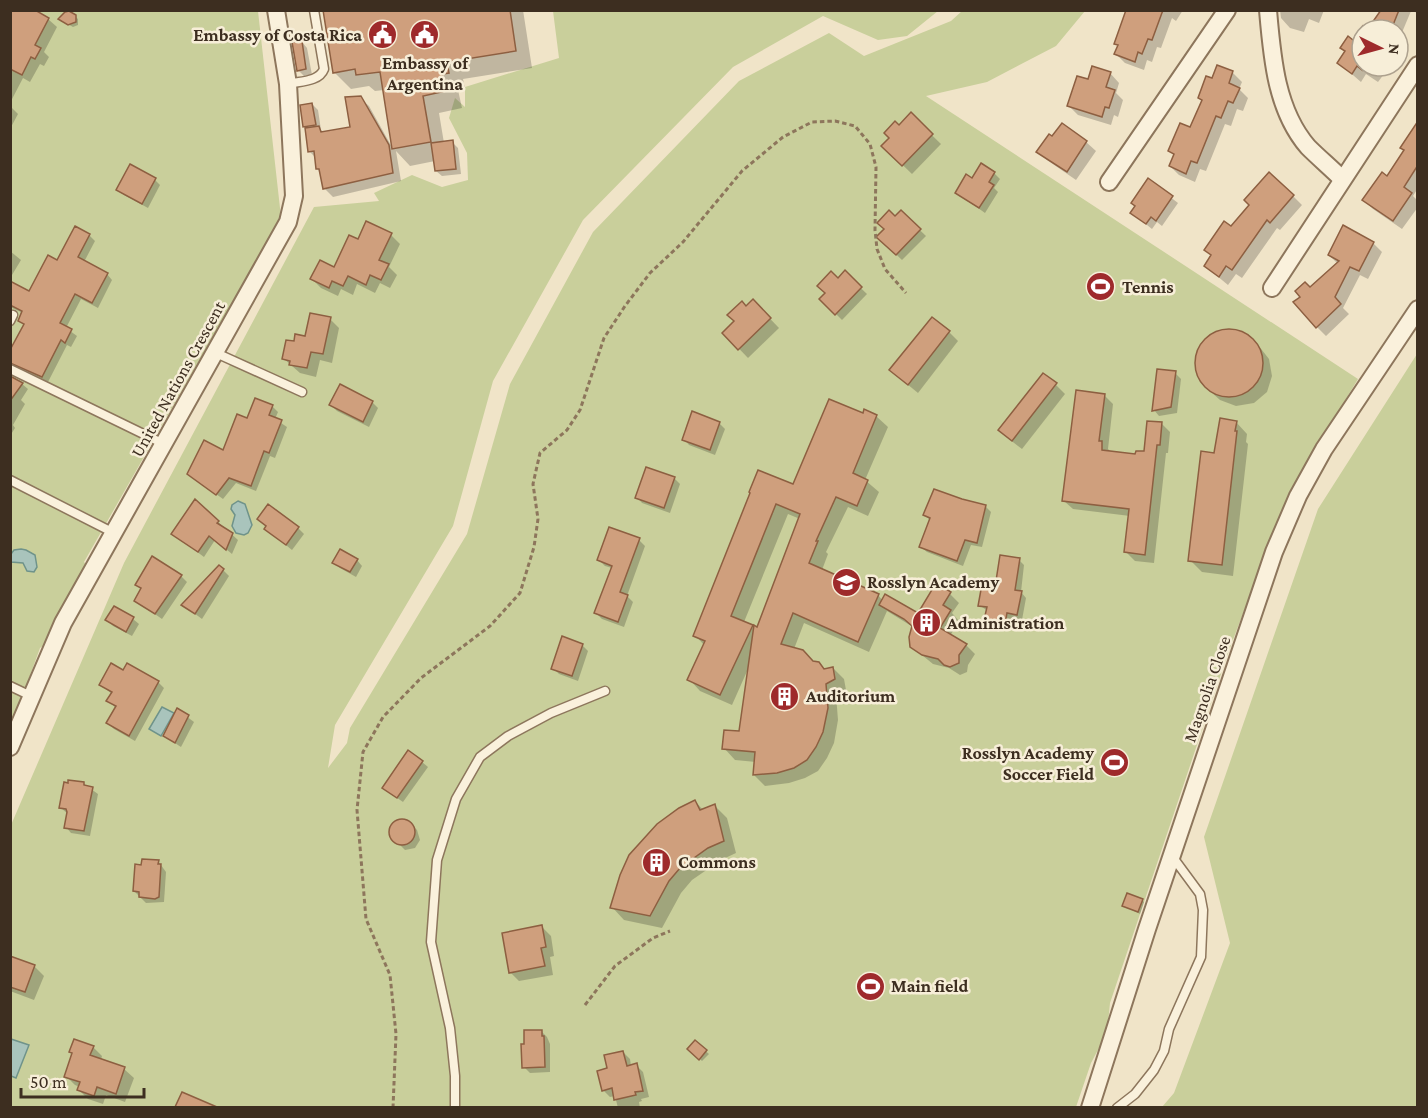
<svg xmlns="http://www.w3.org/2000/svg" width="1428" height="1118" viewBox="0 0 1428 1118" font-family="'Crimson Pro',serif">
	<rect width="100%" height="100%" fill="#f0e4c8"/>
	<g fill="#c9cf9b">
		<path d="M 11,11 L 258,11 L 281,217 L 84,562 L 88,567 L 48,642 L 40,648 L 11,728 Z"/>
		<path d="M 553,11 L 938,11 L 907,36 L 878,40 L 823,16 L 733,67 L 583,220 L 493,381 L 453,526 L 335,725 L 328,768 L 347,743 L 350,728 L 467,534 L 510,384 L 593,232 L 739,81 L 829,33 L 864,56 L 951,21 L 962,11 L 1085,11 L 1056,46 L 987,82 L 926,96 L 1358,379 L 1288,495 L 1228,653 L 1110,1003 L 1107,1033 L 1091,1063 L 1076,1107 L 11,1108 L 11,825 L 124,563 L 314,207 L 379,201 L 374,193 L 412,175 L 442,187 L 468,180 L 467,153 L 449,118 L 455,98 L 465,107 L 465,87 L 559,58 Z"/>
		<path d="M 1417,354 L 1417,1107 L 1162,1107 L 1174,1093 L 1230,943 L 1204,837 L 1318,509 Z"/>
	</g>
	<g fill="#a9c4bc" stroke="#6f938a" stroke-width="1.5">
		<path d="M 238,501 L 245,504 L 252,525 L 248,533 L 244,535 L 236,533 L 232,526 L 235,515 L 231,509 L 232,505 Z"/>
		<path d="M 21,549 L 26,550 L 35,555 L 37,567 L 34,572 L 27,571 L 23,563 L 11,562 L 11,554 L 14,550 Z"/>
		<path d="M 162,707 L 174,713 L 161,736 L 149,729 Z"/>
		<path d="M 11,1039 L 29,1045 L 16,1078 L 11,1076 Z"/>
	</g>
	<g fill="#0003" fill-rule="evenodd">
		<path d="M 10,10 L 48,19 L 57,27 L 44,52 L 49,57 L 44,66 L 40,64 L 30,82 L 23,78 L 10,103 Z"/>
		<path d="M 324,10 L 523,10 L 532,68 L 463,79 L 465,89 L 458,90 L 462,108 L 439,113 L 444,143 L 452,142 L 458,148 L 461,174 L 442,176 L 436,171 L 435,161 L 410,166 L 396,151 L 401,181 L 333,197 L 325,189 L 316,158 L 309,151 L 306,129 L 304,126 L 312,104 L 318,110 L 321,130 L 324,133 L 352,129 L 360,98 L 369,106 L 393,149 L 384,90 L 375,91 L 369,86 L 351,89 L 334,72 Z"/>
		<path d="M 1135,10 L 1183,10 L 1176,21 L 1172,18 L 1161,48 L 1157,47 L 1152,62 L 1147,60 L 1144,70 L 1125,63 L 1116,54 L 1119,46 L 1116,43 Z"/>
		<path d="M 1280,10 L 1324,10 L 1319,23 L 1309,19 L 1304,32 L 1290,28 L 1281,18 Z"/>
		<path d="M 1381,10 L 1418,10 L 1418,13 L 1411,11 L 1398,42 L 1398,30 L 1369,30 Z"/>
		<path d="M 71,13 L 78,19 L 78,25 L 73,27 L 62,21 Z"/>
		<path d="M 1362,31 L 1362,66 L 1390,66 L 1378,82 L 1366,74 L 1361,82 L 1339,63 Z"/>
		<path d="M 302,42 L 307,48 L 312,75 L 304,76 L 298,70 Z"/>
		<path d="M 1218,67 L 1233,73 L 1242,82 L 1239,89 L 1248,98 L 1243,111 L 1237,109 L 1231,126 L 1225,124 L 1206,171 L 1200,169 L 1195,182 L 1179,175 L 1170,166 L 1175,156 L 1170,151 L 1191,129 L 1203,101 L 1199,98 L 1213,80 Z"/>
		<path d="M 1110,73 L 1119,83 L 1116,93 L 1123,100 L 1118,117 L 1114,115 L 1111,125 L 1078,115 L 1069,106 L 1089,81 Z"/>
		<path d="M 10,106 L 18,114 L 10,129 Z"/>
		<path d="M 911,115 L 941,144 L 912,174 L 883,146 Z"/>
		<path d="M 1418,124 L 1418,188 L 1413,196 L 1418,201 L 1418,207 L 1402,229 L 1373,209 L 1364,200 L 1388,178 L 1405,150 Z"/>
		<path d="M 1086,142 L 1096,151 L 1076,180 L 1047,160 L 1038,151 Z"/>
		<path d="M 994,173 L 1000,179 L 994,188 L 998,192 L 985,213 L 957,193 L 973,180 Z"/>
		<path d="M 155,180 L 160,185 L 148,208 L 124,195 L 118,190 Z"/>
		<path d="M 1148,180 L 1178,203 L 1162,226 L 1157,222 L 1152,229 L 1132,213 Z"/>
		<path d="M 1293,196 L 1302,205 L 1280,230 L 1277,228 L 1242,278 L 1236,274 L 1228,285 L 1205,266 L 1212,256 L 1206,250 L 1231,228 Z"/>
		<path d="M 901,212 L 926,236 L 902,260 L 878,237 Z"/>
		<path d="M 89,235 L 95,241 L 84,262 L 107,274 L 112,280 L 98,308 L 81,299 L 66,328 L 77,336 L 71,347 L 67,345 L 48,382 L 20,368 L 13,369 L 10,367 L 10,354 L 25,325 L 20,320 L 23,313 L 10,307 L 10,283 L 30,293 L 58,262 Z"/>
		<path d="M 391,235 L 400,244 L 389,267 L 397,275 L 390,288 L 380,283 L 375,293 L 357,284 L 353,295 L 341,289 L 338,296 L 321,288 L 312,279 L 335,269 L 358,241 Z"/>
		<path d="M 1373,243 L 1382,252 L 1368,279 L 1360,275 L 1343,308 L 1349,314 L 1326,336 L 1317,327 L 1302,297 L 1338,264 L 1329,255 Z"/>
		<path d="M 10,251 L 21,260 L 12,275 L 10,274 Z"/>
		<path d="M 845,273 L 867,294 L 842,320 L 821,299 Z"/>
		<path d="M 753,301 L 779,328 L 748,358 L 724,333 Z"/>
		<path d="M 330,319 L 339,328 L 332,363 L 320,360 L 316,377 L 300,373 L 283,358 L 295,343 L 306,338 Z"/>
		<path d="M 1232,330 L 1249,336 L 1258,345 L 1269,359 L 1272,376 L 1267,392 L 1254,403 L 1236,406 L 1220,400 L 1210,391 L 1199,377 L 1196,360 L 1202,344 L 1215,333 Z"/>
		<path d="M 949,332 L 958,341 L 918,393 L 901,379 Z"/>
		<path d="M 1175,373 L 1181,379 L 1177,413 L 1159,416 L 1154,410 Z"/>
		<path d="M 10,378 L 22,384 L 28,389 L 21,400 L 25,404 L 13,425 L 15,428 L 10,436 Z"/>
		<path d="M 1056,385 L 1065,394 L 1022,449 L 1009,439 Z"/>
		<path d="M 1104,395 L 1113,404 L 1108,449 L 1111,452 L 1137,455 L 1145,453 L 1161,423 L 1170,432 L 1168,453 L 1166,453 L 1154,563 L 1135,561 L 1126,552 L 1130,516 L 1073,509 L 1064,501 Z"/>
		<path d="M 372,402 L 378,408 L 369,427 L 337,411 L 331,405 Z"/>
		<path d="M 272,406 L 278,412 L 275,419 L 287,427 L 275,458 L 270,456 L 256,491 L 236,483 L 223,499 L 195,479 L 224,452 L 248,420 Z"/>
		<path d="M 864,415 L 876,416 L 888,427 L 865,480 L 879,492 L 868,516 L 848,507 L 826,552 L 828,554 L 822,570 L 878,595 L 883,601 L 919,615 L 950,594 L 959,603 L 952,613 L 959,621 L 950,636 L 966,645 L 975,654 L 968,665 L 967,672 L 960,675 L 949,668 L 933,664 L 912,647 L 913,627 L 887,611 L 869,652 L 804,623 L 794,649 L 813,663 L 818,663 L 825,670 L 833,668 L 844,679 L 846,690 L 836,695 L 838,720 L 834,743 L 827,758 L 818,771 L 805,778 L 789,783 L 765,786 L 754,775 L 756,762 L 735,760 L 724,748 L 740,733 L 748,669 L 732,705 L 700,691 L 689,679 L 704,645 L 695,635 L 752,494 L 794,486 ZM 788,514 L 800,519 L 758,628 L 755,629 L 744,622 Z"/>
		<path d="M 1236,422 L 1247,434 L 1246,442 L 1248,444 L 1233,576 L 1202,572 L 1190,560 L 1215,454 Z"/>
		<path d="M 719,423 L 725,429 L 715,455 L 689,445 L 684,439 Z"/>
		<path d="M 674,478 L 680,484 L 670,513 L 642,503 L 637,497 Z"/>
		<path d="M 195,501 L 238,540 L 232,554 L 215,540 L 204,557 L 173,534 Z"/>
		<path d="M 985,506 L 991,512 L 982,547 L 971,545 L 963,566 L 927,552 L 921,547 L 931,521 L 925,515 Z"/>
		<path d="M 298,528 L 304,534 L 292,550 L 266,529 Z"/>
		<path d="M 639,540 L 645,546 L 627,596 L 633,602 L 624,627 L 602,619 L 596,613 L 612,568 L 605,566 L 599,560 Z"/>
		<path d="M 357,560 L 362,566 L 356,577 L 340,568 L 334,562 Z"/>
		<path d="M 1019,560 L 1024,565 L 1021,592 L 1026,598 L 1022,620 L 1011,618 L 1009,628 L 991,625 L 986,620 L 988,611 L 979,605 L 996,588 Z"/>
		<path d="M 223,570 L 229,576 L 202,619 L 183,605 Z"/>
		<path d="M 181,576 L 187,582 L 162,619 L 136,601 L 142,590 L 137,584 Z"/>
		<path d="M 133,619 L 139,624 L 132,636 L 113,626 L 107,620 Z"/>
		<path d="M 582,645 L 588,651 L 578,681 L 559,674 L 553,668 Z"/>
		<path d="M 124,672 L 158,682 L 164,688 L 135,741 L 114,729 L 108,723 L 116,708 L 108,701 L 112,694 L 101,685 Z"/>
		<path d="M 178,710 L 194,722 L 181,747 L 164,736 Z"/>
		<path d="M 422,762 L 428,767 L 403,802 L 390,793 Z"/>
		<path d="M 84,784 L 98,794 L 90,836 L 71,833 L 66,827 L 68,814 L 61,808 Z"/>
		<path d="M 695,801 L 703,810 L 715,806 L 727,818 L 736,853 L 721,860 L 692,880 L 681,893 L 662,928 L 624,920 L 612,907 Z"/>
		<path d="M 400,821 L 411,824 L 417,830 L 420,840 L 415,848 L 405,850 L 391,836 L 392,826 Z"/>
		<path d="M 158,861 L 166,872 L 164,902 L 146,903 L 134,891 L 143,866 Z"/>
		<path d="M 1142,900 L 1144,902 L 1140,914 L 1124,906 Z"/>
		<path d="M 542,927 L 551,936 L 554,956 L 550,957 L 553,975 L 519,981 L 510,972 Z"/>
		<path d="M 10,957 L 35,967 L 44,976 L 34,1000 L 10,991 Z"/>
		<path d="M 541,1031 L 547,1037 L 550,1044 L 550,1072 L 530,1073 L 524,1067 Z"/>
		<path d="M 695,1042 L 709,1054 L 702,1061 L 689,1049 Z"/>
		<path d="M 93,1047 L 102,1056 L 101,1060 L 124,1069 L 134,1078 L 125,1102 L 106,1095 L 103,1104 L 88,1099 L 79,1090 L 80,1087 L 75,1085 L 66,1076 L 73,1054 Z"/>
		<path d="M 623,1052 L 630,1059 L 631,1066 L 636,1065 L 643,1072 L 649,1097 L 641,1099 L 642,1101 L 639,1102 L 640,1108 L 618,1108 L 615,1096 L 610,1097 L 603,1090 L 608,1070 Z"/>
	</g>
	<g fill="#cf9f7d" stroke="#8d5f41" stroke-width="1.5">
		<path d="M 10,10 L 35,10 L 49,18 L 35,45 L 41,48 L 35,59 L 31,57 L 22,75 L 10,69 Z"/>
		<path d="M 323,10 L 510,10 L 516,51 L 447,62 L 449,73 L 442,74 L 446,91 L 423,96 L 431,142 L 392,149 L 380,72 L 356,75 L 355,69 L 333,73 Z"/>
		<path d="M 1126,10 L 1163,10 L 1152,40 L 1148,39 L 1142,54 L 1138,52 L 1135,62 L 1114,54 L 1118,45 L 1114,44 Z"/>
		<path d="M 1381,10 L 1399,10 L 1391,30 L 1367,30 Z"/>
		<path d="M 69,11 L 76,15 L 76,22 L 68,25 L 58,19 L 65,12 Z"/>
		<path d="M 1362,27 L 1362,70 L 1357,66 L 1352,74 L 1337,63 L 1345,51 L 1340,48 L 1348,36 L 1353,40 Z"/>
		<path d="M 302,41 L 306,69 L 297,71 L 292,42 Z"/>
		<path d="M 1217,65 L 1233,71 L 1229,83 L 1240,88 L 1233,103 L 1228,101 L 1221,118 L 1216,116 L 1197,163 L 1191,161 L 1186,174 L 1169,166 L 1174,154 L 1168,151 L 1180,123 L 1190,127 L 1202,100 L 1198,98 L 1206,76 L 1212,78 Z"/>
		<path d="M 1092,66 L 1111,72 L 1106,87 L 1115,90 L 1109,108 L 1105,107 L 1102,117 L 1067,106 L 1077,76 L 1088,79 Z"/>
		<path d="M 361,96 L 389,145 L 393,173 L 323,189 L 319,169 L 316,169 L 314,151 L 308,152 L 305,128 L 319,126 L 321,132 L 350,127 L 345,97 Z"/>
		<path d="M 312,103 L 316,125 L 303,127 L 300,105 Z"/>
		<path d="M 911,112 L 933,134 L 902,166 L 881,146 L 889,138 L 884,133 L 895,121 L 899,125 Z"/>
		<path d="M 1418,121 L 1418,165 L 1404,187 L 1412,193 L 1393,221 L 1362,200 L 1382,172 L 1387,176 L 1404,150 L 1400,148 Z"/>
		<path d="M 1062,123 L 1087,141 L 1067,172 L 1036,152 L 1049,134 L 1052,136 Z"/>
		<path d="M 453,140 L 456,169 L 435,171 L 431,143 Z"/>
		<path d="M 981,163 L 995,172 L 989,182 L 994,185 L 979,208 L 955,193 L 966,174 L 972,178 Z"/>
		<path d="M 130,164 L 156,178 L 142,204 L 116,190 Z"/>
		<path d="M 1269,172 L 1294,195 L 1270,223 L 1267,220 L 1232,270 L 1226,266 L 1219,277 L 1204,266 L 1211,255 L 1204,250 L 1224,221 L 1231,226 L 1249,205 L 1244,200 Z"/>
		<path d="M 1148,178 L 1173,196 L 1156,221 L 1151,217 L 1146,224 L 1130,213 L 1135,206 L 1131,203 Z"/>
		<path d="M 889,210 L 895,216 L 901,210 L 921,229 L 896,255 L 876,237 L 884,229 L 877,223 Z"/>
		<path d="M 366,221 L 392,233 L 379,260 L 389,264 L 381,280 L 370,275 L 366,285 L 348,276 L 343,286 L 332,281 L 329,288 L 310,279 L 320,260 L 334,267 L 349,235 L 358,239 Z"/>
		<path d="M 1343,225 L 1374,242 L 1359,271 L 1350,267 L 1335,297 L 1341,304 L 1316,328 L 1293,302 L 1300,297 L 1295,291 L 1305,282 L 1310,287 L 1339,261 L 1328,255 Z"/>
		<path d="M 75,226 L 90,234 L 78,257 L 108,273 L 92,303 L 75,294 L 60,323 L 72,329 L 65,343 L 61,340 L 42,377 L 10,363 L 10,350 L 24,324 L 18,321 L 22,311 L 10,305 L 10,281 L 29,291 L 48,255 L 57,260 Z"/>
		<path d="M 845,270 L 862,287 L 835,315 L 819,299 L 825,293 L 817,286 L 831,271 L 838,278 Z"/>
		<path d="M 753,299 L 771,318 L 738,350 L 722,333 L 734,321 L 727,315 L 742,301 L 746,306 Z"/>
		<path d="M 310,313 L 331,317 L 323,354 L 311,352 L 307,368 L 289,365 L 290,361 L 282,359 L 286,340 L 294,341 L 295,334 L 305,336 Z"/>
		<path d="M 932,317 L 950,331 L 908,385 L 889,370 Z"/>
		<circle cx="1229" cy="363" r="34"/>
		<path d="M 1157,369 L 1176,371 L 1171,407 L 1152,411 Z"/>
		<path d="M 1043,373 L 1057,383 L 1012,441 L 998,430 Z"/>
		<path d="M 10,376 L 23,383 L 10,401 Z"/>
		<path d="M 340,384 L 373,401 L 363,422 L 329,405 Z"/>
		<path d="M 1076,390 L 1105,394 L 1099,441 L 1102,441 L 1102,450 L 1135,454 L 1136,451 L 1144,451 L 1147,421 L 1162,422 L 1160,445 L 1157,445 L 1145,555 L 1124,552 L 1129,509 L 1062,501 Z"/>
		<path d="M 255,398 L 273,405 L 269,415 L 282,420 L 269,453 L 264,451 L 251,486 L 229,478 L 216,495 L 187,474 L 204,440 L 223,450 L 237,414 L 247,418 Z"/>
		<path d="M 829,399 L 863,413 L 864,409 L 877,415 L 853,473 L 868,480 L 857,506 L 836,497 L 816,541 L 818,541 L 809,563 L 879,594 L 858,642 L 793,613 L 781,644 L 803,650 L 813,661 L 819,662 L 824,669 L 833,667 L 835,679 L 826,684 L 828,708 L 823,732 L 816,747 L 807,760 L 794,768 L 777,773 L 753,775 L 755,752 L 722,749 L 724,730 L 739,731 L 754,625 L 757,627 L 800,514 L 776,504 L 731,616 L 753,625 L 720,695 L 687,680 L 705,641 L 693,636 L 750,493 L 749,492 L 758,470 L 793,484 Z"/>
		<path d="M 692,411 L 720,422 L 710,450 L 682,440 Z"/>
		<path d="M 1220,418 L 1237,421 L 1235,431 L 1237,431 L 1222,565 L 1188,561 L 1201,451 L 1214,453 Z"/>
		<path d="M 646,467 L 675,477 L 664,508 L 635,498 Z"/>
		<path d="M 934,489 L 962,499 L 986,505 L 977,543 L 965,540 L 957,561 L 919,547 L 930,518 L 923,515 Z"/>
		<path d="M 195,499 L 219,521 L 217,523 L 233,533 L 226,550 L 209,536 L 198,552 L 171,534 Z"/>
		<path d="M 268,504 L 299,527 L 286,545 L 264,529 L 266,526 L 257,519 Z"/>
		<path d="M 609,527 L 640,538 L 620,592 L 628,595 L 618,622 L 594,613 L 612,566 L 597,560 Z"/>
		<path d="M 340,549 L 358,559 L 350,572 L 332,563 Z"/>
		<path d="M 1000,555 L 1020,558 L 1015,590 L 1022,591 L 1017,615 L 1007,613 L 1005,624 L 984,620 L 987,607 L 978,606 L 982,584 L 995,587 Z"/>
		<path d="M 152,556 L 182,575 L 155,614 L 134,601 L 141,588 L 135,585 Z"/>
		<path d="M 219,565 L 224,569 L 195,614 L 181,605 Z"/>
		<path d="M 936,583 L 951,592 L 943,605 L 951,610 L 940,628 L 967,644 L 959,655 L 959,663 L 950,667 L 944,665 L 938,659 L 922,655 L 910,647 L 909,637 L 912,626 L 904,619 L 879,605 L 885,594 L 918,613 Z"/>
		<path d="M 114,606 L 134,617 L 126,632 L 105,620 Z"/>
		<path d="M 562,636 L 583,644 L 572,676 L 551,669 Z"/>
		<path d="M 111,663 L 123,670 L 127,663 L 159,681 L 129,736 L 106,723 L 116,706 L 106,701 L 112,692 L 99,685 Z"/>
		<path d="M 177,708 L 189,715 L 175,743 L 163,736 Z"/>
		<path d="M 408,750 L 423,761 L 397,798 L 382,788 Z"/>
		<path d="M 68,780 L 84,782 L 84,785 L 93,787 L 84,831 L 64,828 L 67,812 L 66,809 L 59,808 L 64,782 L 68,783 Z"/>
		<path d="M 695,800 L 700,810 L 715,804 L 724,841 L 708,848 L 680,868 L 669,881 L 650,916 L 610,908 L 620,875 L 629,855 L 657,824 L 679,808 Z"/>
		<circle cx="402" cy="832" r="13"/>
		<path d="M 142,859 L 159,860 L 158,864 L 161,864 L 159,897 L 155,899 L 139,897 L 139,892 L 133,891 L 135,864 L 141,865 Z"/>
		<path d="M 1127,893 L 1143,899 L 1138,912 L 1122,906 Z"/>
		<path d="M 542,925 L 546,947 L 541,948 L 545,966 L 509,973 L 502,933 Z"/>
		<path d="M 10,956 L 35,965 L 25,992 L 10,987 Z"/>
		<path d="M 524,1030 L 542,1030 L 542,1036 L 544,1036 L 545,1067 L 522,1068 L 521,1044 L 524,1044 Z"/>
		<path d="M 74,1039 L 94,1046 L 90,1055 L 125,1067 L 116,1094 L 97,1087 L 94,1096 L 77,1090 L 80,1082 L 64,1077 L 72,1053 L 69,1052 Z"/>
		<path d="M 695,1040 L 707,1050 L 699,1060 L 687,1049 Z"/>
		<path d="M 623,1051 L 627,1066 L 637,1063 L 643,1091 L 635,1092 L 636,1095 L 614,1100 L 612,1088 L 602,1091 L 597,1071 L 607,1068 L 604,1055 Z"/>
		<path d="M 182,1092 L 217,1107 L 175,1107 Z"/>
	</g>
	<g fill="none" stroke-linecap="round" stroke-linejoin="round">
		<defs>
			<g id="lane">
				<path d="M 288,84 C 300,81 319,82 324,69 L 314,10"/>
				<path d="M 10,321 L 13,315"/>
				<path d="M 216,353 L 302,392"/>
				<path d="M 10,369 L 164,444"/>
				<path d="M 10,480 L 114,533"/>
				<path d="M 10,686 L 31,696"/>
				<path d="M 455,1108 L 455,1076 L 450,1028 L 431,942 L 437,860 L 456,799 L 480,757 L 508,736 L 551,713 L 605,691"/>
				<path d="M 1117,1108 L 1135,1094 L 1154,1070 L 1164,1051 L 1169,1029 L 1201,957 L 1203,910 L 1200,894 L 1172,856"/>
			</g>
			<g id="street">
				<path d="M 1268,10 C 1272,57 1276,110 1308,147 C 1319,158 1331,168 1342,179"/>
				<path d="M 1109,182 L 1227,10"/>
				<path d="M 1272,288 L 1418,65"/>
				<path d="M 10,747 L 63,623 L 288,222 L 294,196 L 288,84 L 276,10"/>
				<path d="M 1090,1108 L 1147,929 L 1274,552 L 1298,496 L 1324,449 L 1418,309"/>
			</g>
		</defs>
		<use href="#lane" stroke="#8d765c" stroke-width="11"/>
		<use href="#street" stroke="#8d765c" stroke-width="20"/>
		<g stroke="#8d765c" stroke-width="3" stroke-dasharray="4.5 3" stroke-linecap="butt">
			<path d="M 585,1005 L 615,966 L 653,938 L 670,931"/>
			<path d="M 393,1108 L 396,1034 L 390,975 L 366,919 L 357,810 L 363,752 L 383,717 L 421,678 L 490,626 L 520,593 L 534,547 L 538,519 L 533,484 L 540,453 L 567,430 L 580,410 L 604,338 L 625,306 L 650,273 L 683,242 L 742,171 L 783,137 L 812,122 L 835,121 L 855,126 L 870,144 L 876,167 L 875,230 L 877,249 L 885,269 L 906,293"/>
		</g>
		<use href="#lane" stroke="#faf1dc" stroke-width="8"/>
		<use href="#street" stroke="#faf1dc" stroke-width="16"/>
	</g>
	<defs>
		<symbol id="civic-disc" viewBox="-11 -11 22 22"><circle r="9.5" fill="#9e2a2b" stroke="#f7eed8"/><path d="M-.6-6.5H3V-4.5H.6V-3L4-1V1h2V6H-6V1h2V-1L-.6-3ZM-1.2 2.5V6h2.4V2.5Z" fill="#fff"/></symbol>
		<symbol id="stadium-disc" viewBox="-11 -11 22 22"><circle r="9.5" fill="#9e2a2b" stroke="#f7eed8"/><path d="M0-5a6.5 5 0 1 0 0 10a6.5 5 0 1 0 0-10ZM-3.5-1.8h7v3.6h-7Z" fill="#fff"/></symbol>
		<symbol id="school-disc" viewBox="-11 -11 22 22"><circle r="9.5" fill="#9e2a2b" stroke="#f7eed8"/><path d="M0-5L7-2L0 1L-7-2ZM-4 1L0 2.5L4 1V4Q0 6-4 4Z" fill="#fff"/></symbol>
		<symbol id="building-disc" viewBox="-11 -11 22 22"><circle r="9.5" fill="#9e2a2b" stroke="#f7eed8"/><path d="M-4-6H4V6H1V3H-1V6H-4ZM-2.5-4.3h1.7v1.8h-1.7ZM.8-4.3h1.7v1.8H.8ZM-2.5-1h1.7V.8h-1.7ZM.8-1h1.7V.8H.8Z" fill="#fff"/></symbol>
	</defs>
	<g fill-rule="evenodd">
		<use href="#civic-disc" x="408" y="18" width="33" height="33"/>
		<use href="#civic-disc" x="366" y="18" width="33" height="33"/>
		<use href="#stadium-disc" x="1084" y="270" width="33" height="33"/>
		<use href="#school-disc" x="830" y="566" width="33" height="33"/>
		<use href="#building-disc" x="910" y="606" width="33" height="33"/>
		<use href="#building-disc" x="768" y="680" width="33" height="33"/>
		<use href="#stadium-disc" x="1098" y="746" width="33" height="33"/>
		<use href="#building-disc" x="640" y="846" width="33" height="33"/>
		<use href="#stadium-disc" x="854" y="970" width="33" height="33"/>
	</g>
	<g text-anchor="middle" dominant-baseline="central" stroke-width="5" stroke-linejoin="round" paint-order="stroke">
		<g font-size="18" font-weight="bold" fill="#3d2e20" stroke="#f7eed8" text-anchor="start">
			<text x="362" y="35" text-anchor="end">Embassy of Costa Rica</text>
			<text x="425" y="63" text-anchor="middle">Embassy of<tspan x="425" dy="21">Argentina</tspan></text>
			<text x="1122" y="287">Tennis</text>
			<text x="867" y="582">Rosslyn Academy</text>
			<text x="947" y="623">Administration</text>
			<text x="806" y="696">Auditorium</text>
			<text x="1094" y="753" text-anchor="end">Rosslyn Academy<tspan x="1094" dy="21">Soccer Field</tspan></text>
			<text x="678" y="862">Commons</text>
			<text x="891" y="986">Main field</text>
		</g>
		<g font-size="18" fill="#3d2e20" stroke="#f7eed8">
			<text transform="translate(178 379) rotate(-61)">United Nations Crescent</text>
			<text transform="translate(1207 689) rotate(-71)">Magnolia Close</text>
		</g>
	</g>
	<rect width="1428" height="1118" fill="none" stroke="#3d2e20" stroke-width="24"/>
	<g transform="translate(1380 48) rotate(95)"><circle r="28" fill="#f7eed8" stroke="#ada18e" stroke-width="1.5"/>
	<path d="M0-4.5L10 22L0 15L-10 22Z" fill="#9e2a2b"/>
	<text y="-9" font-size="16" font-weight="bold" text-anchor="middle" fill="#3d2e20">N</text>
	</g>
	<path d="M21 1088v9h123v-9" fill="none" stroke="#3d2e20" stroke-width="3"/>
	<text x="30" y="1088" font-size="18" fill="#3d2e20" stroke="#f7eed8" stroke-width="4.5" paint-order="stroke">50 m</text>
</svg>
